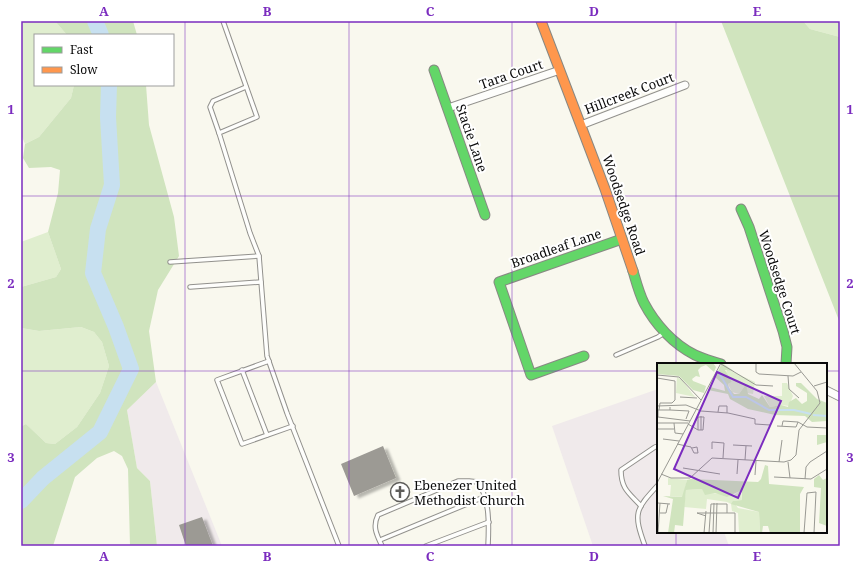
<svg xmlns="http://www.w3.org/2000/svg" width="861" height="567" viewBox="0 0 861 567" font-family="'Noto Serif',serif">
	<defs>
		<filter id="shadow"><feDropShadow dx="4.5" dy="2.5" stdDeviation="1" flood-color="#0004"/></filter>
	</defs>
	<rect width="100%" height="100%" fill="#f9f8ee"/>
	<g fill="#f0eaeb">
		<path d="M 156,382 L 222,546 L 157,546 L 150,481 L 137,468 L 127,410 Z"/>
		<path d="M 658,389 L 658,532 L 724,532 L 729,546 L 593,546 L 552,426 Z"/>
	</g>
	<g fill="#e0eecf">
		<path d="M 21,21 L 55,21 L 67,35 L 35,35 L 35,85 L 74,85 L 71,98 L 39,137 L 25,144 L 21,134 Z"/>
		<path d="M 803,21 L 840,21 L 840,37 L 810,29 Z"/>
		<path d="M 48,232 L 61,269 L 56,277 L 21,287 L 21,242 Z"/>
		<path d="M 81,327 L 94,332 L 102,342 L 109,366 L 100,393 L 77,427 L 55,444 L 46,443 L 26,424 L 22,426 L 21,427 L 21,328 L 39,331 Z"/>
	</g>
	<g fill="#d0e4be">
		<path d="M 55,21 L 133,21 L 137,35 L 67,35 Z"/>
		<path d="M 721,21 L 803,21 L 810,29 L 840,37 L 840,323 Z"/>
		<path d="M 74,85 L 146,85 L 149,125 L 174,217 L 179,256 L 158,290 L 149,331 L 156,382 L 127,410 L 137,468 L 150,481 L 157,546 L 130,546 L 128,469 L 122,456 L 114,451 L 97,458 L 75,477 L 53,546 L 21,546 L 22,426 L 26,424 L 46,443 L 55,444 L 77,427 L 100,393 L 109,366 L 102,342 L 94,332 L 81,327 L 39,331 L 21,328 L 21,287 L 56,277 L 61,269 L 48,232 L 58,193 L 60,170 L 51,167 L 29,168 L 23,158 L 25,144 L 39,137 L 71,98 Z"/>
	</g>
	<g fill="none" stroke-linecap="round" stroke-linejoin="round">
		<g stroke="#c7e0f0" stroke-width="16">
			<path d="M 95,21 L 101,35"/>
			<path d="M 21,501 L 43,478 L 100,432 L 131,369 L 116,327 L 93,273 L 98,229 L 112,185 L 108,117 L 109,85"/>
		</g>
	</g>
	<g fill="#9c9a94" filter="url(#shadow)">
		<path d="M 383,446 L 396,478 L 354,496 L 341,464 Z"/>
		<path d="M 202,517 L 213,546 L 186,546 L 179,525 Z"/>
	</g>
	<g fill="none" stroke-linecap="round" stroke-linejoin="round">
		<defs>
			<g id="lane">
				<path d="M 223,21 L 257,117 L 219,133 L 250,233 L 259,256 L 267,356 L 287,413 L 339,546"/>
				<path d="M 219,133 L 210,107 L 213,101 L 246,87"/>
				<path d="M 170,262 L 259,256"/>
				<path d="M 190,287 L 261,282"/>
				<path d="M 616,355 L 658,337 L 664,333"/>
				<path d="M 269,361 L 217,380 L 242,444 L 293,426"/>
				<path d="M 242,370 L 267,435"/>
				<path d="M 641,506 C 629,493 621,489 621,470 L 655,447 L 658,446"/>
				<path d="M 380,540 L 484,497"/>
				<path d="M 382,546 C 377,535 372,527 378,515 L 458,481 L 469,481 L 478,482 C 490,500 489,525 488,546"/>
				<path d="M 426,546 L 489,522"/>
				<path d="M 645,546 C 633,513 635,510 658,485"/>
			</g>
			<g id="street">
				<path d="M 448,108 L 560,70"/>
				<path d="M 581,125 L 685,85"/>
				<path d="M 826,390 L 840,397"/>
			</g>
			<g id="fast">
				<path d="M 434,70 L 485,215"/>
				<path d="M 741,209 L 749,227 L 783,331 L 787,347 L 786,364"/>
				<path d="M 633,271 C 636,281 639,293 644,303 C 655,324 673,344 695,355 C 703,359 712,361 721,364"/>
				<path d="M 584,356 L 531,375 L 499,282 L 622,239"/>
			</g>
			<path id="slow" d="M 541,21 L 605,189 L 633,271"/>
		</defs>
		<use href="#lane" stroke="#92918d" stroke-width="5.5"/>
		<use href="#street" stroke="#92918d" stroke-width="9"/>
		<use href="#fast" stroke="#888883" stroke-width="11"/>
		<use href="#slow" stroke="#888883" stroke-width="11"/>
		<use href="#lane" stroke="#fefefc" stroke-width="3.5"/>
		<use href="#street" stroke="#fefefc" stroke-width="7"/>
		<use href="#fast" stroke="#63d668" stroke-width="9"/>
		<use href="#slow" stroke="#ff974d" stroke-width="9"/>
	</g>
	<path fill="none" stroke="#7b2cbf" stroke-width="1" stroke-opacity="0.55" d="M 185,21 L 185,546M 349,21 L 349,546M 512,21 L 512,546M 676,21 L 676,364M 21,196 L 840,196M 21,371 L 658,371M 826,371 L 840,371M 676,532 L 676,546"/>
	<defs>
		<symbol id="church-ring" viewBox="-11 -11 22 22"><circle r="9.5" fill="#fff" stroke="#5e5d5a" stroke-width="1.5"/><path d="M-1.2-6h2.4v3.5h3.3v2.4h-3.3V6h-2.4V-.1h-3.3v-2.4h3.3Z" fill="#5e5d5a"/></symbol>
	</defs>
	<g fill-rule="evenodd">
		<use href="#church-ring" x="389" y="481" width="22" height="22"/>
	</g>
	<g text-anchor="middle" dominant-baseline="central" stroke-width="4" stroke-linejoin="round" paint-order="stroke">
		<g font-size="13" fill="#0a0a0a" stroke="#fff">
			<text transform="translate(511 74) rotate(-19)">Tara Court</text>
			<text transform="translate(629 93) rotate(-21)">Hillcreek Court</text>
			<text transform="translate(472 138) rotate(71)">Stacie Lane</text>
			<text transform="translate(624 205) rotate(71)">Woodsedge Road</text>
			<text transform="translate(556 248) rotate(-19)">Broadleaf Lane</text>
			<text transform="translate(780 282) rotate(72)">Woodsedge Court</text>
		</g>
		<g font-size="13" fill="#0a0a0a" stroke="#fff" text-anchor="start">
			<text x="414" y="485">Ebenezer United<tspan x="414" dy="15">Methodist Church</tspan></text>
		</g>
	</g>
	<g transform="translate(657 363)">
		<rect width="170" height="170" fill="#f9f8ee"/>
		<path d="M 70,6 L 98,19 L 96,31 L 90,30 L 89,21 L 82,31 L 75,29 L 71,21 L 75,19 L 69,10 ZM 20,14 L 25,17 L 38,34 L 19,30 ZM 125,20 L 130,20 L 136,33 L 132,43 L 124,42 L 113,44 L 107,33 L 125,33 ZM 11,115 L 30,117 L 26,134 L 13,133 L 14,122 L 11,122 ZM 45,126 L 53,130 L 77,132 L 84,127 L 85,137 L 76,138 L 81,145 L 102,149 L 103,170 L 82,170 L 81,150 L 75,148 L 74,141 L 70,139 L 50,136 L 49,146 L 27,144 L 29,127 Z" fill="#e0eecf"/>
		<path d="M 1,0 L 56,0 L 59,4 L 57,9 L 49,2 L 44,4 L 41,7 L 43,14 L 39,13 L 35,16 L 36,18 L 49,23 L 47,30 L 36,27 L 22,13 L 0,11 ZM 65,0 L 77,8 L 68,7 L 75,19 L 71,21 L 72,25 L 77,31 L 82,31 L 89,21 L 91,31 L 102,36 L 105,32 L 113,44 L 124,42 L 131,44 L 132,39 L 139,35 L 145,41 L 150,38 L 150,30 L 139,23 L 139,20 L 144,20 L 160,36 L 170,40 L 170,58 L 155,59 L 148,53 L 118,52 L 91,46 L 73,36 L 71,31 L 51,27 L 53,24 L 68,28 L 67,22 L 58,14 ZM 160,72 L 170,72 L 170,79 L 160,82 ZM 108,102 L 111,103 L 112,121 L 147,124 L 143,131 L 143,170 L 113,170 L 111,163 L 106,163 L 105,170 L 103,170 L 102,149 L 74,141 L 76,138 L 85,137 L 85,127 L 70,134 L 58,130 L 48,132 L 45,126 L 29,127 L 26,163 L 18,162 L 17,170 L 11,170 L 16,136 L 6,133 L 25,134 L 30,117 L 34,116 L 101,119 L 104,116 ZM 162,112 L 166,117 L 170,115 L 170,163 L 162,160 L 164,125 L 157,124 L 157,116 Z" fill="#d0e4be"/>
		<path fill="none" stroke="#c7e0f0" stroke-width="2" d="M 61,8 L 76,34 L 89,34 L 112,47 L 137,47 L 154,51M 156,52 L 170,53"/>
		<path fill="none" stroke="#999993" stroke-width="1" d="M 99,0 L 99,9 L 102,11 L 136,13 L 144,9M 64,1 L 99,22 L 116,23M 0,12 L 22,14 L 44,37M 131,13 L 132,26 L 142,35M 0,15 L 18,18 L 18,37 L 15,40 L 3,40 L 2,47M 157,23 L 170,19M 23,34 L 40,35M 0,43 L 29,42 L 44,48 L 71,50 L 98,56 L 98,61 L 113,62M 13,44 L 13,47 L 1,47 L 1,54 L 33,58M 13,47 L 32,48 L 29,56M 61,49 L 62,43 L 70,43 L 70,50M 0,60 L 31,60M 17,60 L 18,70 L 26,71M 31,61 L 41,67 L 46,67 L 47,54 L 41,54 L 35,64M 120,63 L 139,64 L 141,59M 125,63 L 126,58 L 141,59 L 150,64 L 170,65M 0,66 L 17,66M 41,67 L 41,54M 44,67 L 44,53M 6,76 L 22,78M 20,81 L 34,84 L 37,90 L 41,90 L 40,84 L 35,85M 76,82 L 95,83M 55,86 L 55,79 L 67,80 L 66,95M 88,97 L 89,83M 122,99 L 125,77M 131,99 L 133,115M 26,105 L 63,111M 4,111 L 14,115 L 33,115 L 55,95 L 127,99 L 134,97 L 139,92 L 142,67 L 163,40 L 160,28 L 137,0M 80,111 L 81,97M 98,112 L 99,98M 117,114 L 154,116 L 170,106M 148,116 L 149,104 L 153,99 L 170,88M 0,120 L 64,0M 1,140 L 13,141M 3,150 L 9,150 L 11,141M 49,153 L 40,150 L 78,150 L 78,170M 1,170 L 3,140M 47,170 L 49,148M 52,170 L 54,141 L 70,141 L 70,150M 56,170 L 57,140M 59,170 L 60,140M 147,170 L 150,130 L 159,129M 157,170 L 159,129"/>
		<path fill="#7b2cbf" fill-opacity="0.15" stroke="#7b2cbf" stroke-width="2" d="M 60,9 L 124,38 L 81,135 L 17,106 Z"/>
		<rect width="170" height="170" fill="none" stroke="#0a0a0a" stroke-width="2"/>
	</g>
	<rect width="861" height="567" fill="none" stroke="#ffffff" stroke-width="44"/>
	<rect x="34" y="34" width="140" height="52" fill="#ffffff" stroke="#9d9d9d"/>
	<rect x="42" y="47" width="20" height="6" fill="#63d668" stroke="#9d9d9d"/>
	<text x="70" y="54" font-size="12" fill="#0a0a0a">Fast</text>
	<rect x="42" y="67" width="20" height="6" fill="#ff974d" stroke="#9d9d9d"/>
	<text x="70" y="74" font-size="12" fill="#0a0a0a">Slow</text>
	<rect x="22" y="22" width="817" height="523" fill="none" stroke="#7b2cbf" stroke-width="1.5"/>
	<g font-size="13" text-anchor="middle" font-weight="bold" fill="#7b2cbf">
		<text x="104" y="16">A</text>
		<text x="267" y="16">B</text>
		<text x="430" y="16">C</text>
		<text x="594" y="16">D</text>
		<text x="757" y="16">E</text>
		<text x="11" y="114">1</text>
		<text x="850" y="114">1</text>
		<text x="11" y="288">2</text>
		<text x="850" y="288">2</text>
		<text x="11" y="462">3</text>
		<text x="850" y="462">3</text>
		<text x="104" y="561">A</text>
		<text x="267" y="561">B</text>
		<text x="430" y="561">C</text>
		<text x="594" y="561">D</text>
		<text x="757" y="561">E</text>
	</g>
</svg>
